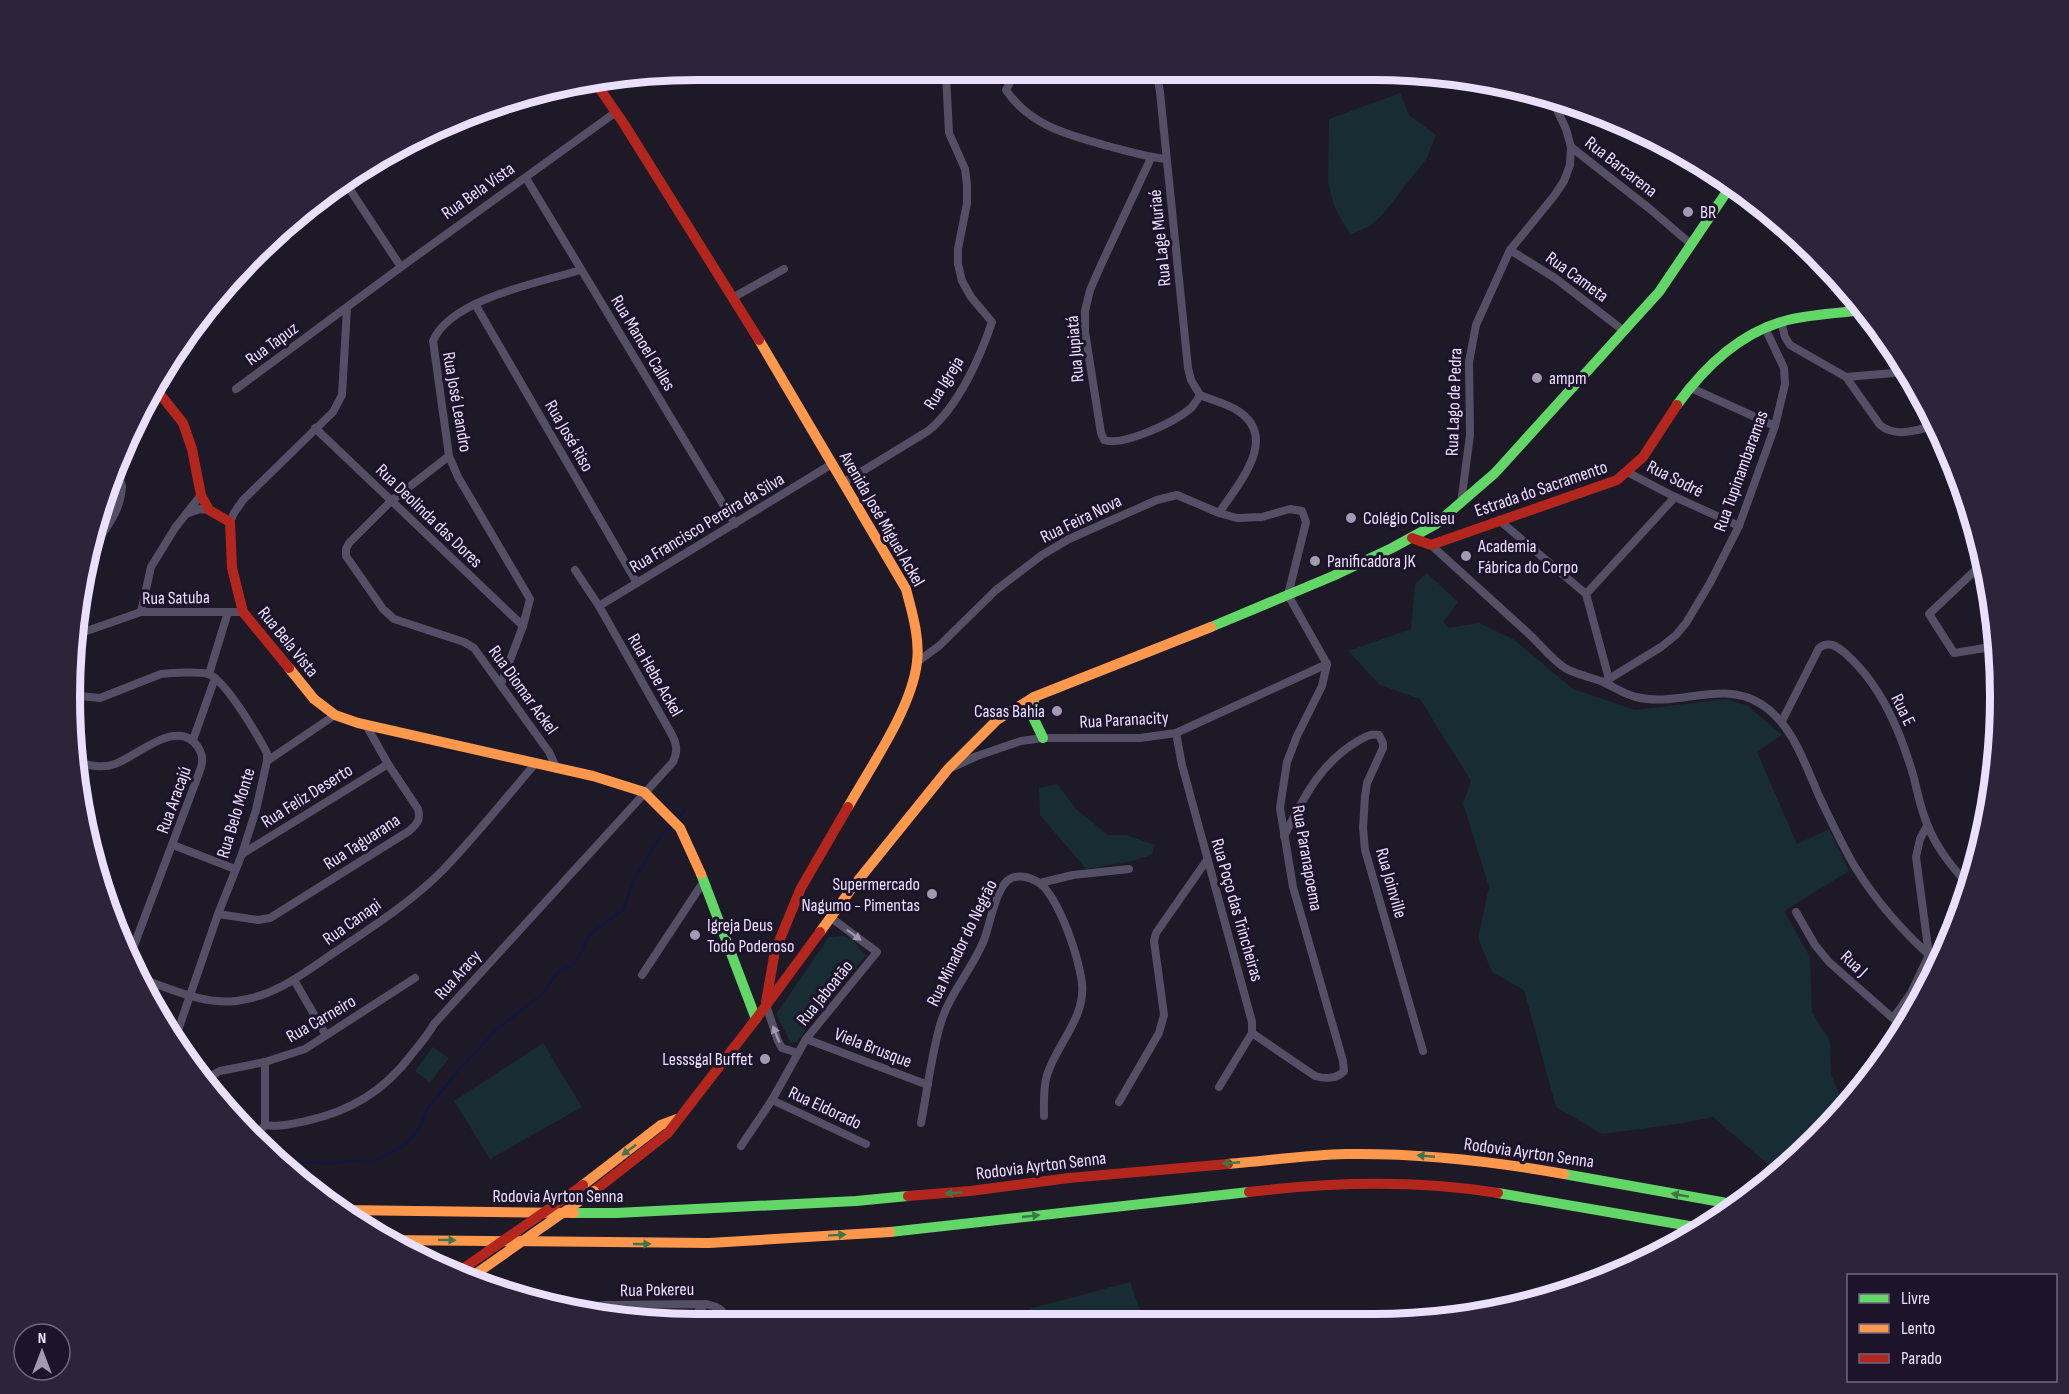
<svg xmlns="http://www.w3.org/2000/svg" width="2069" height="1394" viewBox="0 0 2069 1394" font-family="'Sofia Sans Condensed',sans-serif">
	<rect width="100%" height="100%" fill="#1e1926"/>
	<g fill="#182c33">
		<path d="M 1400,93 L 1409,115 L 1436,135 L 1427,158 L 1383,214 L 1370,226 L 1350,235 L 1334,206 L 1328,182 L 1329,119 Z"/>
		<path d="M 1427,573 L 1458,602 L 1443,622 L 1449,628 L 1479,623 L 1513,639 L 1573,689 L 1635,710 L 1726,699 L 1748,706 L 1782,735 L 1757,752 L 1797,844 L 1829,829 L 1849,871 L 1784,911 L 1810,957 L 1812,1012 L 1830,1042 L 1831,1074 L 1845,1109 L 1778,1173 L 1713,1117 L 1678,1124 L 1602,1134 L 1556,1107 L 1524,990 L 1492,972 L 1478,938 L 1489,887 L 1463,803 L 1471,781 L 1420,699 L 1380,685 L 1348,651 L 1411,629 L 1415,584 Z"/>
		<path d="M 1057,784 L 1076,809 L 1108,835 L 1126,835 L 1155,845 L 1152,855 L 1128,862 L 1086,869 L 1040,815 L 1039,788 Z"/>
		<path d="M 843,936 L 852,939 L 866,956 L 830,996 L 797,1042 L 791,1043 L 776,1014 L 829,937 Z"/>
		<path d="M 543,1043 L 582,1107 L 490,1159 L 454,1101 Z"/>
		<path d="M 433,1047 L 449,1058 L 430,1083 L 415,1071 Z"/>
		<path d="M 1130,1282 L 1144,1322 L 1033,1322 L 1029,1309 Z"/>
	</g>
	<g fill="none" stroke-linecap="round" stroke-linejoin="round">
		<g stroke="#111745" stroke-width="2">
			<path d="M 677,819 L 685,810"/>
			<path d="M 284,1170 L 301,1162 L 337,1163 L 349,1161 L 373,1162 L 406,1144 L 420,1127 L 427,1109 L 459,1070 L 496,1030 L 542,994 L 559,971 L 571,966 L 578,959 L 586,941 L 594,931 L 623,910 L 634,880 L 659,838 L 671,826"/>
		</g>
		<g stroke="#554f65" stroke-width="8">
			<path d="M 1014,74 L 1006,90 C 1030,126 1069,135 1108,146 C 1127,151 1146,157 1166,159"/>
			<path d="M 1157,74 L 1160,92 L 1188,368 L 1191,380 L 1200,395"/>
			<path d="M 1571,147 L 1650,209 L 1692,245"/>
			<path d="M 1151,158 L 1101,265 L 1090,290 L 1085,311 L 1085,332 L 1101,433 L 1104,440 C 1123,447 1177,421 1192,407 C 1195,403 1198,399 1200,395"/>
			<path d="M 526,178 L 735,524"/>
			<path d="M 343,179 L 401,267"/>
			<path d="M 1510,250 L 1555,278 L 1624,331"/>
			<path d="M 734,297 L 784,269"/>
			<path d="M 475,304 L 637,583"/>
			<path d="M 1781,322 L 1785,337 L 1790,345 L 1846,377 L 1906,372"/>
			<path d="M 1846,377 L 1880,425 C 1897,439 1918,429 1938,425"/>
			<path d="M 1689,387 L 1775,426"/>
			<path d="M 236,389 L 401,267 L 616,112"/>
			<path d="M 1200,395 C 1212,400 1224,403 1235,409 C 1282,436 1238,484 1219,513"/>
			<path d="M 315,428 L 523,626"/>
			<path d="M 449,456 L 391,501 L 349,543 L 346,549 L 346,556 L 383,609 L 394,619 L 464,642 L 474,648 L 549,752 L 557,769"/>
			<path d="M 1629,473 L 1675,497 L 1739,526"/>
			<path d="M 843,483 L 928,431 C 958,407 980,358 992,322 L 971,297 L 962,281 L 958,264 L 958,249 L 967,203 L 967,185 L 965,169 L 949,133 L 946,74"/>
			<path d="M 104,495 L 121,483"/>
			<path d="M 1461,503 L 1470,435 L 1469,362 L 1476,325 L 1510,250 L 1554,196 L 1564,181 L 1570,165 L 1571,147 L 1566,129 L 1551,97"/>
			<path d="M 186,514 L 200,509 L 209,510"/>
			<path d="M 1499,520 L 1586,594 L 1609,679"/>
			<path d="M 230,522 L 234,513 L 243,500 L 333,412 L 342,395 L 347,308"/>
			<path d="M 1431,545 C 1464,575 1496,604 1529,634 C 1541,645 1551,659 1565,668 C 1577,675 1591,677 1603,682 C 1614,687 1624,694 1636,697 C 1678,708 1721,679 1761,704 C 1793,724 1805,765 1820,798 C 1831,821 1842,845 1855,867 C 1876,901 1907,936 1938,963"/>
			<path d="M 1983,563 L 1929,614 L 1954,653 L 1997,646"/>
			<path d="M 85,566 C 89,559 91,551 95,545 C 108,525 121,510 122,486 L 118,480 L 110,477"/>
			<path d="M 1586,594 L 1675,497"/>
			<path d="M 599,606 L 832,464"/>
			<path d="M 141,612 L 151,567 L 175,528 L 201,495"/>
			<path d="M 78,634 L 141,612 L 243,612"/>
			<path d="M 917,662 L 939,646 L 996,590 L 1042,555 L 1069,539 L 1157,500 L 1177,495 L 1219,513 L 1237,518 L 1262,517 L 1290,509 L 1302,511 L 1306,522 L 1288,595 L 1327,664"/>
			<path d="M 209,674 L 228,612"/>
			<path d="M 70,678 L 78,634 L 83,578"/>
			<path d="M 1604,682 L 1661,647 L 1676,635 L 1686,623 L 1710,583 L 1739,526 L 1775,426 L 1785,384 L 1784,368 L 1765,328"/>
			<path d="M 501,684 L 523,626 L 530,599 L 458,477 L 449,456 L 433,341 C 450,299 541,282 581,270"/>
			<path d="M 70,695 L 100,698 L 161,674 C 170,673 200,671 208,674 C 225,679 258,736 267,753 L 267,761 L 256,810 L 242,854 L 218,914 L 174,1042"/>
			<path d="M 1782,721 L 1819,648 C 1829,640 1838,647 1846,654 C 1882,686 1901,733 1914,778 C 1918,794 1921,811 1928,826 C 1937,849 1953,868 1970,887"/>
			<path d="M 1176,733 L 1182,765 L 1252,1022 L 1252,1033 L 1219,1087"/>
			<path d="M 193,740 L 215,678"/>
			<path d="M 74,761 C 88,765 101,769 115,764 C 139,755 178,717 198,747 C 204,757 203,763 199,773 L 130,956"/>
			<path d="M 267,761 L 335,715"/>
			<path d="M 953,767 L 977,756 L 1021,741 L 1043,738 L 1140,738 L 1176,733 L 1327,664"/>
			<path d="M 1927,826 L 1920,839 L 1916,857 L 1929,955"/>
			<path d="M 1284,836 C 1303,799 1320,763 1358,741 C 1365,737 1371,733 1379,735 L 1383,743 L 1383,748 L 1367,783 L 1365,796 L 1363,828 L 1365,850 L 1423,1051"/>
			<path d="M 173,845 L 235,869"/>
			<path d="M 242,854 L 388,764"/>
			<path d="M 1040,883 L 1073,875 L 1129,869"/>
			<path d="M 1796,912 L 1815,945 L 1829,962 L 1904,1028"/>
			<path d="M 218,914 L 258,920 L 270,918 L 409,831 C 417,824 421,820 418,809 L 388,764 L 366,725"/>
			<path d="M 642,975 L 704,881"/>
			<path d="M 139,978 C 170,988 203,1005 236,1001 C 272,997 300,976 329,956 C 368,930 409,904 442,871 C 475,837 504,800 535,764"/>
			<path d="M 294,980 L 326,1035"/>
			<path d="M 766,1005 L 778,1041 L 782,1048 L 798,1053"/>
			<path d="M 1894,1017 L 1911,993 L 1929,955"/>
			<path d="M 1252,1033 L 1315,1076 C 1325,1079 1337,1079 1344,1071 L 1343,1061 L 1293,887 L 1280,808 L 1287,762 L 1297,736 L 1322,686 L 1327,664"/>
			<path d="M 806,1039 L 928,1085"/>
			<path d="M 202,1083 L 207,1078 L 220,1071 L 265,1062 L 305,1049 L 415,978"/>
			<path d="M 772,1100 L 866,1144"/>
			<path d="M 1119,1102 L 1159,1033 L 1164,1015 L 1154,941 L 1156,933 L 1207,860"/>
			<path d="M 921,1123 C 927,1091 931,1059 939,1029 C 947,996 972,970 984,940 C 990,924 995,892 1007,881 C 1018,872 1035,878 1044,887 C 1062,908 1078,955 1082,983 C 1086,1017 1057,1044 1047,1075 C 1043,1088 1044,1102 1044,1116"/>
			<path d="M 265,1125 C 279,1127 292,1124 306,1121 C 351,1111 384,1091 412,1054 C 420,1044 428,1035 434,1024 L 673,762 C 678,751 677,744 671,733 L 599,606 L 575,570"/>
			<path d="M 254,1138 L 265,1125 L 265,1062"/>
			<path d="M 741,1146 L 772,1100 L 806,1039 L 877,952 L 830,917"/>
			<path d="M 575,1310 L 604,1305 L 705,1304 C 717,1306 722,1309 729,1320"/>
			<path d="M 691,1320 L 705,1304"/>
		</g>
		<g stroke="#63d668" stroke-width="10">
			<path d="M 1677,405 C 1705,366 1740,332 1788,320 C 1813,314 1840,313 1866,310"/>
			<path d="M 1211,627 L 1333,576 L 1392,548 L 1436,524 L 1495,473 L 1659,292 L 1730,187"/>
			<path d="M 1034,697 L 1033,717 L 1043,738"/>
			<path d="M 701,874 L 756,1019"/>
			<path d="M 1564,1174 L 1738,1205"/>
			<path d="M 1498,1193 L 1701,1228"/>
			<path d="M 574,1213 L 616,1213 L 856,1201 L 908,1196"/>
			<path d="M 890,1232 L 1249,1192"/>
		</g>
		<g stroke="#ff974d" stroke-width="10">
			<path d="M 759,340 L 906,589 C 912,612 920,638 917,662 C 912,708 871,766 848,807"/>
			<path d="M 289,668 L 314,699 L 335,715 L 358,723 L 593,776 L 644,792 L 680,828 L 701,874"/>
			<path d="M 820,932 L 852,888 L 948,769 L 997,720 L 1034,697 L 1211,627"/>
			<path d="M 1228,1164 C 1267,1161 1307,1155 1346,1154 C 1419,1153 1492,1161 1564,1174"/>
			<path d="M 583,1185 L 661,1125 L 677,1119"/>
			<path d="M 343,1210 L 574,1213"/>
			<path d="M 388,1240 L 709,1243 L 890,1232"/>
		</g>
		<g stroke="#b3261e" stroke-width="10">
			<path d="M 593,79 L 624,124 L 759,340"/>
			<path d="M 156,389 L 183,423 L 192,449 L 201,495 L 209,510 L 230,522 L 232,568 L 243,612 L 289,668"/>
			<path d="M 1412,538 L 1431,545 L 1617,480 L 1643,457 L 1677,405"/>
			<path d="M 766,1002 L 775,951 L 801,888 L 848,807"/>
			<path d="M 594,1191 L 668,1133 L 756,1019 L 820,932"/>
			<path d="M 1249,1192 C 1331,1182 1417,1180 1498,1193"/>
			<path d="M 908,1196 L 970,1191 L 1069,1178 L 1228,1164"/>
		</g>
		<path stroke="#ff974d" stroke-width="10" d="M 467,1280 L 594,1191"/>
		<path stroke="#b3261e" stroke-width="10" d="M 454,1275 L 583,1185"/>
	</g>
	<defs><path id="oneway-solid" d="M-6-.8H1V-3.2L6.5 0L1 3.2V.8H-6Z" transform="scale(1.5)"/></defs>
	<g fill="#a098b1">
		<use href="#oneway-solid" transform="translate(854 935) rotate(37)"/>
		<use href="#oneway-solid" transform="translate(776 1034) rotate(-112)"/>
	</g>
	<g fill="#40754a">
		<use href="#oneway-solid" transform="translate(629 1150) rotate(143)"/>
		<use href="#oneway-solid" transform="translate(1426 1156) rotate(-175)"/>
		<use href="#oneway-solid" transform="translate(1231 1163) rotate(175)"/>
		<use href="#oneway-solid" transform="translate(954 1193) rotate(175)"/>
		<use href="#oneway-solid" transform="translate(1680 1195) rotate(-170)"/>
		<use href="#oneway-solid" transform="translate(1031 1216) rotate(-6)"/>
		<use href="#oneway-solid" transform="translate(837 1235) rotate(-4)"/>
		<use href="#oneway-solid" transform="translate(447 1240) rotate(1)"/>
		<use href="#oneway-solid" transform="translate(642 1244)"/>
	</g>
	<g fill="#a39ab2" stroke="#1d142b" stroke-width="2">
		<circle cx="1688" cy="212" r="6"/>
		<circle cx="1537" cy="378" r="6"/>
		<circle cx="1351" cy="518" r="6"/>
		<circle cx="1466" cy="556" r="6"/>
		<circle cx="1315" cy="561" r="6"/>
		<circle cx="1057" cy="711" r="6"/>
		<circle cx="932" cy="894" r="6"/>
		<circle cx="695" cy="935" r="6"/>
		<circle cx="765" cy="1059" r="6"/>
	</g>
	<g text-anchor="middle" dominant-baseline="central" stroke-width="6" stroke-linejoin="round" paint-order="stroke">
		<g font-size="18" fill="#eae0fd" stroke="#1d142b">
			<text transform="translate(1621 167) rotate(38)">Rua Barcarena</text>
			<text transform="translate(478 191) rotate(-35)">Rua Bela Vista</text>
			<text transform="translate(1160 238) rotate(-96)">Rua Lage Muriaé</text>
			<text transform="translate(1577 277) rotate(36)">Rua Cameta</text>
			<text transform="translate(643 343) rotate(59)">Rua Manoel Calles</text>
			<text transform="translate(272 344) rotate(-36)">Rua Tapuz</text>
			<text transform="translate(1075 349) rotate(-95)">Rua Jupiatá</text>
			<text transform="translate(944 383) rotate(-58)">Rua Igreja</text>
			<text transform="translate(457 402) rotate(80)">Rua José Leandro</text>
			<text transform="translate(1454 402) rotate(-88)">Rua Lago de Pedra</text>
			<text transform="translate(569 436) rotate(60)">Rua José Riso</text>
			<text transform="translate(1741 471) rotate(-70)">Rua Tupinambaramas</text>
			<text transform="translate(1675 479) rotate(27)">Rua Sodré</text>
			<text transform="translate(1541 489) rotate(-19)">Estrada do Sacramento</text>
			<text transform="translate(429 516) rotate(44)">Rua Deolinda das Dores</text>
			<text transform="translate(882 519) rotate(60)">Avenida José Miguel Ackel</text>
			<text transform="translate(1081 519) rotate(-26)">Rua Feira Nova</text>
			<text transform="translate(707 523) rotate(-31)">Rua Francisco Pereira da Silva</text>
			<text transform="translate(176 598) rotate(-1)">Rua Satuba</text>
			<text transform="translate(288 642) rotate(51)">Rua Bela Vista</text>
			<text transform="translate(655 675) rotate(60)">Rua Hebe Ackel</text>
			<text transform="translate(523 690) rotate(54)">Rua Diomar Ackel</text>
			<text transform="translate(1903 710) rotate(64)">Rua E</text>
			<text transform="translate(1124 720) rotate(-3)">Rua Paranacity</text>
			<text transform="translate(307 796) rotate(-32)">Rua Feliz Deserto</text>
			<text transform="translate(174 800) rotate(-70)">Rua Aracajú</text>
			<text transform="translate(236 813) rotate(-73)">Rua Belo Monte</text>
			<text transform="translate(362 842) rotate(-33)">Rua Taguarana</text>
			<text transform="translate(1307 858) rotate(80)">Rua Paranapoema</text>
			<text transform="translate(1391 883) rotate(74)">Rua Joinville</text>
			<text transform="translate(1237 910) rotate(74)">Rua Poço das Trincheiras</text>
			<text transform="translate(352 922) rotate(-35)">Rua Canapi</text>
			<text transform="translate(962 943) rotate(-64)">Rua Minador do Negrão</text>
			<text transform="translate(1854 964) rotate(43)">Rua J</text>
			<text transform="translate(458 975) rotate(-48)">Rua Aracy</text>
			<text transform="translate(825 993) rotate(-51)">Rua Jaboatão</text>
			<text transform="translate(321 1019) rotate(-30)">Rua Carneiro</text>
			<text transform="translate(873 1048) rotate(21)">Viela Brusque</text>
			<text transform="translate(825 1108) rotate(25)">Rua Eldorado</text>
			<text transform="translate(1529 1153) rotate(8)">Rodovia Ayrton Senna</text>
			<text transform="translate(1041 1166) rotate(-7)">Rodovia Ayrton Senna</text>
			<text x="558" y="1196">Rodovia Ayrton Senna</text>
			<text transform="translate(657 1290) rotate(-1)">Rua Pokereu</text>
		</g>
		<g font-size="18" fill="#eae0fd" stroke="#1d142b" text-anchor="start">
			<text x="1700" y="212">BR</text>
			<text x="1549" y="378">ampm</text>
			<text x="1363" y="518">Colégio Coliseu</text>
			<text x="1478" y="546">Academia<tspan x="1478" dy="21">Fábrica do Corpo</tspan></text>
			<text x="1327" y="561">Panificadora JK</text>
			<text x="1045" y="711" text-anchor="end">Casas Bahia</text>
			<text x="920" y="884" text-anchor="end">Supermercado<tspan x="920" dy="21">Nagumo - Pimentas</tspan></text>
			<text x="707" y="925">Igreja Deus<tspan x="707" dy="21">Todo Poderoso</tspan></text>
			<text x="753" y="1059" text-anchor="end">Lesssgal Buffet</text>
		</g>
	</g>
	<path d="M0 0H2069V1394H0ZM697 80H1373A617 617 0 0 1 1990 697V697A617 617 0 0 1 1373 1314H697A617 617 0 0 1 80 697V697A617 617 0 0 1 697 80Z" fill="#2d243c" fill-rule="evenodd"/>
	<path fill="none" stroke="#eae0fd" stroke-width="8" d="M697 80H1373A617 617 0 0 1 1990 697V697A617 617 0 0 1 1373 1314H697A617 617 0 0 1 80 697V697A617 617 0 0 1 697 80Z"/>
	<rect x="1847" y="1274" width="210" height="108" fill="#1d142b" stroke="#6f667f" stroke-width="1.5"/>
	<rect x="1859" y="1294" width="30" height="9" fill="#63d668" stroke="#6f667f" stroke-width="1.5"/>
	<text x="1901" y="1304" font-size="18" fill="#eae0fd">Livre</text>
	<rect x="1859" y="1324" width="30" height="9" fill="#ff974d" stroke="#6f667f" stroke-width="1.5"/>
	<text x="1901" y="1334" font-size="18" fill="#eae0fd">Lento</text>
	<rect x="1859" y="1354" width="30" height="9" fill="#b3261e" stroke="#6f667f" stroke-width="1.5"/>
	<text x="1901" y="1364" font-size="18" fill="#eae0fd">Parado</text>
	<g transform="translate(42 1352)"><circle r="28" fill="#1d142b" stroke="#6f667f" stroke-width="1.5"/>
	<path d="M0-4.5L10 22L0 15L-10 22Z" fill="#a39ab2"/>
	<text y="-9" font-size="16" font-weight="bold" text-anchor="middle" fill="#eae0fd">N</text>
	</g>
</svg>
